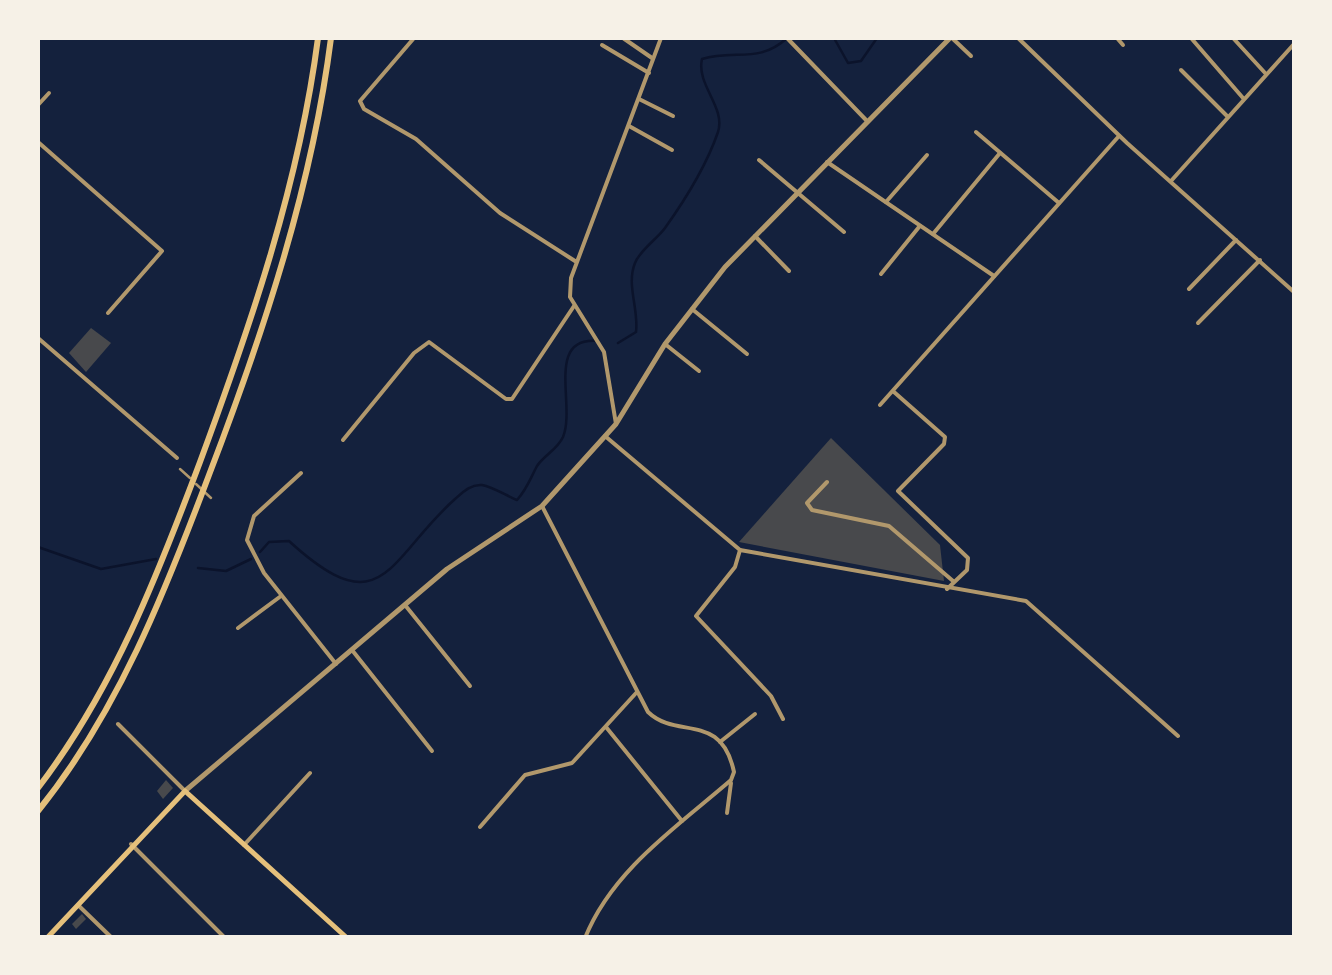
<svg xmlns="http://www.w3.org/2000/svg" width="1332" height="975" viewBox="0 0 1332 975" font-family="Georgia,serif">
	<rect width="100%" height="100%" fill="#14213d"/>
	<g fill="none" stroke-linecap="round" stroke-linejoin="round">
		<g stroke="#0b132b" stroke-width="2.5">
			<path d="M 834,38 L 848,63 L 861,61 L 877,38"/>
			<path d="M 618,343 L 636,332 C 639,309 626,285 635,263 C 640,250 657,239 665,228 C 685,200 707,164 718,132 C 726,107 696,85 702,59 C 735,49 759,64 787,38"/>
			<path d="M 38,547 L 101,569 L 156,559"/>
			<path d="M 260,552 L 269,542 L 289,541 C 383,627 387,560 455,499 C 463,492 471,484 482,485 C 493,487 507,496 517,500 C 527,489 530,479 537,466 C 544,455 557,450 563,437 C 576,406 545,337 597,341"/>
			<path d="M 198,568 L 226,571 L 251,559"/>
		</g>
	</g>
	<g fill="#48494c">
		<path d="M 91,328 L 111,343 L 86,372 L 69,353 Z"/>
		<path d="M 831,438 L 940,545 L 944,581 L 739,542 Z"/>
		<path d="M 166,780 L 173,788 L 163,799 L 157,791 Z"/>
		<path d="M 82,914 L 86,919 L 76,929 L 72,924 Z"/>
	</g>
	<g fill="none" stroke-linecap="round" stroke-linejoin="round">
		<g stroke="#b1986c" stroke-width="2.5">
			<path d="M 180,469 L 190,478"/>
			<path d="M 196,484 L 211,498"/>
		</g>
		<g stroke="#b1986c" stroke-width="4">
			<path d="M 414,38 L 360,101 L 364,109 L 416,139 L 500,213 L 575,261"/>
			<path d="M 623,38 L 652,58"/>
			<path d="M 952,38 L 971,56"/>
			<path d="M 1018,38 L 1127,143 L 1294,292"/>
			<path d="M 1117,38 L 1123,45"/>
			<path d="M 1191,38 L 1243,98"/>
			<path d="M 1233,38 L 1266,74"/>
			<path d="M 788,39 L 867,121"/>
			<path d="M 602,45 L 649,73"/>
			<path d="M 1181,70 L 1227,116"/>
			<path d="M 639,99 L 673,116"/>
			<path d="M 38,105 L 49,93"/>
			<path d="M 629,126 L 672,150"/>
			<path d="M 976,132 L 1059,203"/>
			<path d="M 38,142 L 162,251 L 108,313"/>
			<path d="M 759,160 L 844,232"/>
			<path d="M 827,162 L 994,276"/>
			<path d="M 1171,181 L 1294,44"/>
			<path d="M 886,202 L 927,155"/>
			<path d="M 933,234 L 1000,153"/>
			<path d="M 755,236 L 789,271"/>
			<path d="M 881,274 L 919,227"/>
			<path d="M 1189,289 L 1236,240"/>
			<path d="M 692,309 L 747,354"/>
			<path d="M 1198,323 L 1260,260"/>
			<path d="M 38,338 L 177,458"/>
			<path d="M 665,344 L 699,371"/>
			<path d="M 894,392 L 945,437 L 944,444 L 898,491 L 968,558 L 967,570 L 947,589"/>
			<path d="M 880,405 L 1119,136"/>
			<path d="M 616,424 L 604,352 L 570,297 L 571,278 L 661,38"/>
			<path d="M 605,436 L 740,550 L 735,567 L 696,616 L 771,696 L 783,719"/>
			<path d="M 343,440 L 414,353 L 429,342 L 506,399 L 512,399 L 574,306"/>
			<path d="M 301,473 L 254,516 L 247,540 L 264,573 L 336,664"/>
			<path d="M 827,482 L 807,503 L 812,510 L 889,526 L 953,581"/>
			<path d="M 542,506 L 648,712 C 677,740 721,711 734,772 L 731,780 C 678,826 612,870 585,938"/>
			<path d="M 740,550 L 1026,601 L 1178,736"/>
			<path d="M 405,605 L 470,686"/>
			<path d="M 238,628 L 281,596"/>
			<path d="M 352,650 L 432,751"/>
			<path d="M 118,724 L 185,791"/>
			<path d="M 606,727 L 682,821"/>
			<path d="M 720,742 L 755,714"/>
			<path d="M 727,813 L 731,783"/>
			<path d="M 480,827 L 525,775 L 572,763 L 637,692"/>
			<path d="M 131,844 L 225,938"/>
			<path d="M 244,845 L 310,773"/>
			<path d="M 79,906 L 112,938"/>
		</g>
		<path stroke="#b1986c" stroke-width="5" d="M 185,791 L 447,569 L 542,506 L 616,424 L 665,344 L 725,267 L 950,38"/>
		<path stroke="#e5c07b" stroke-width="5" d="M 47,938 L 185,791 L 347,938"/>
		<g stroke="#e5c07b" stroke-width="6">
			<path d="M 38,788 C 113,690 157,577 200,462 C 251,324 299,184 318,38"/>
			<path d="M 38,811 C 118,712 165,592 209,475 C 263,334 312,187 331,38"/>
		</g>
	</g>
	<rect width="1332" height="975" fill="none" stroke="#f6f1e7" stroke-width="80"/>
</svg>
